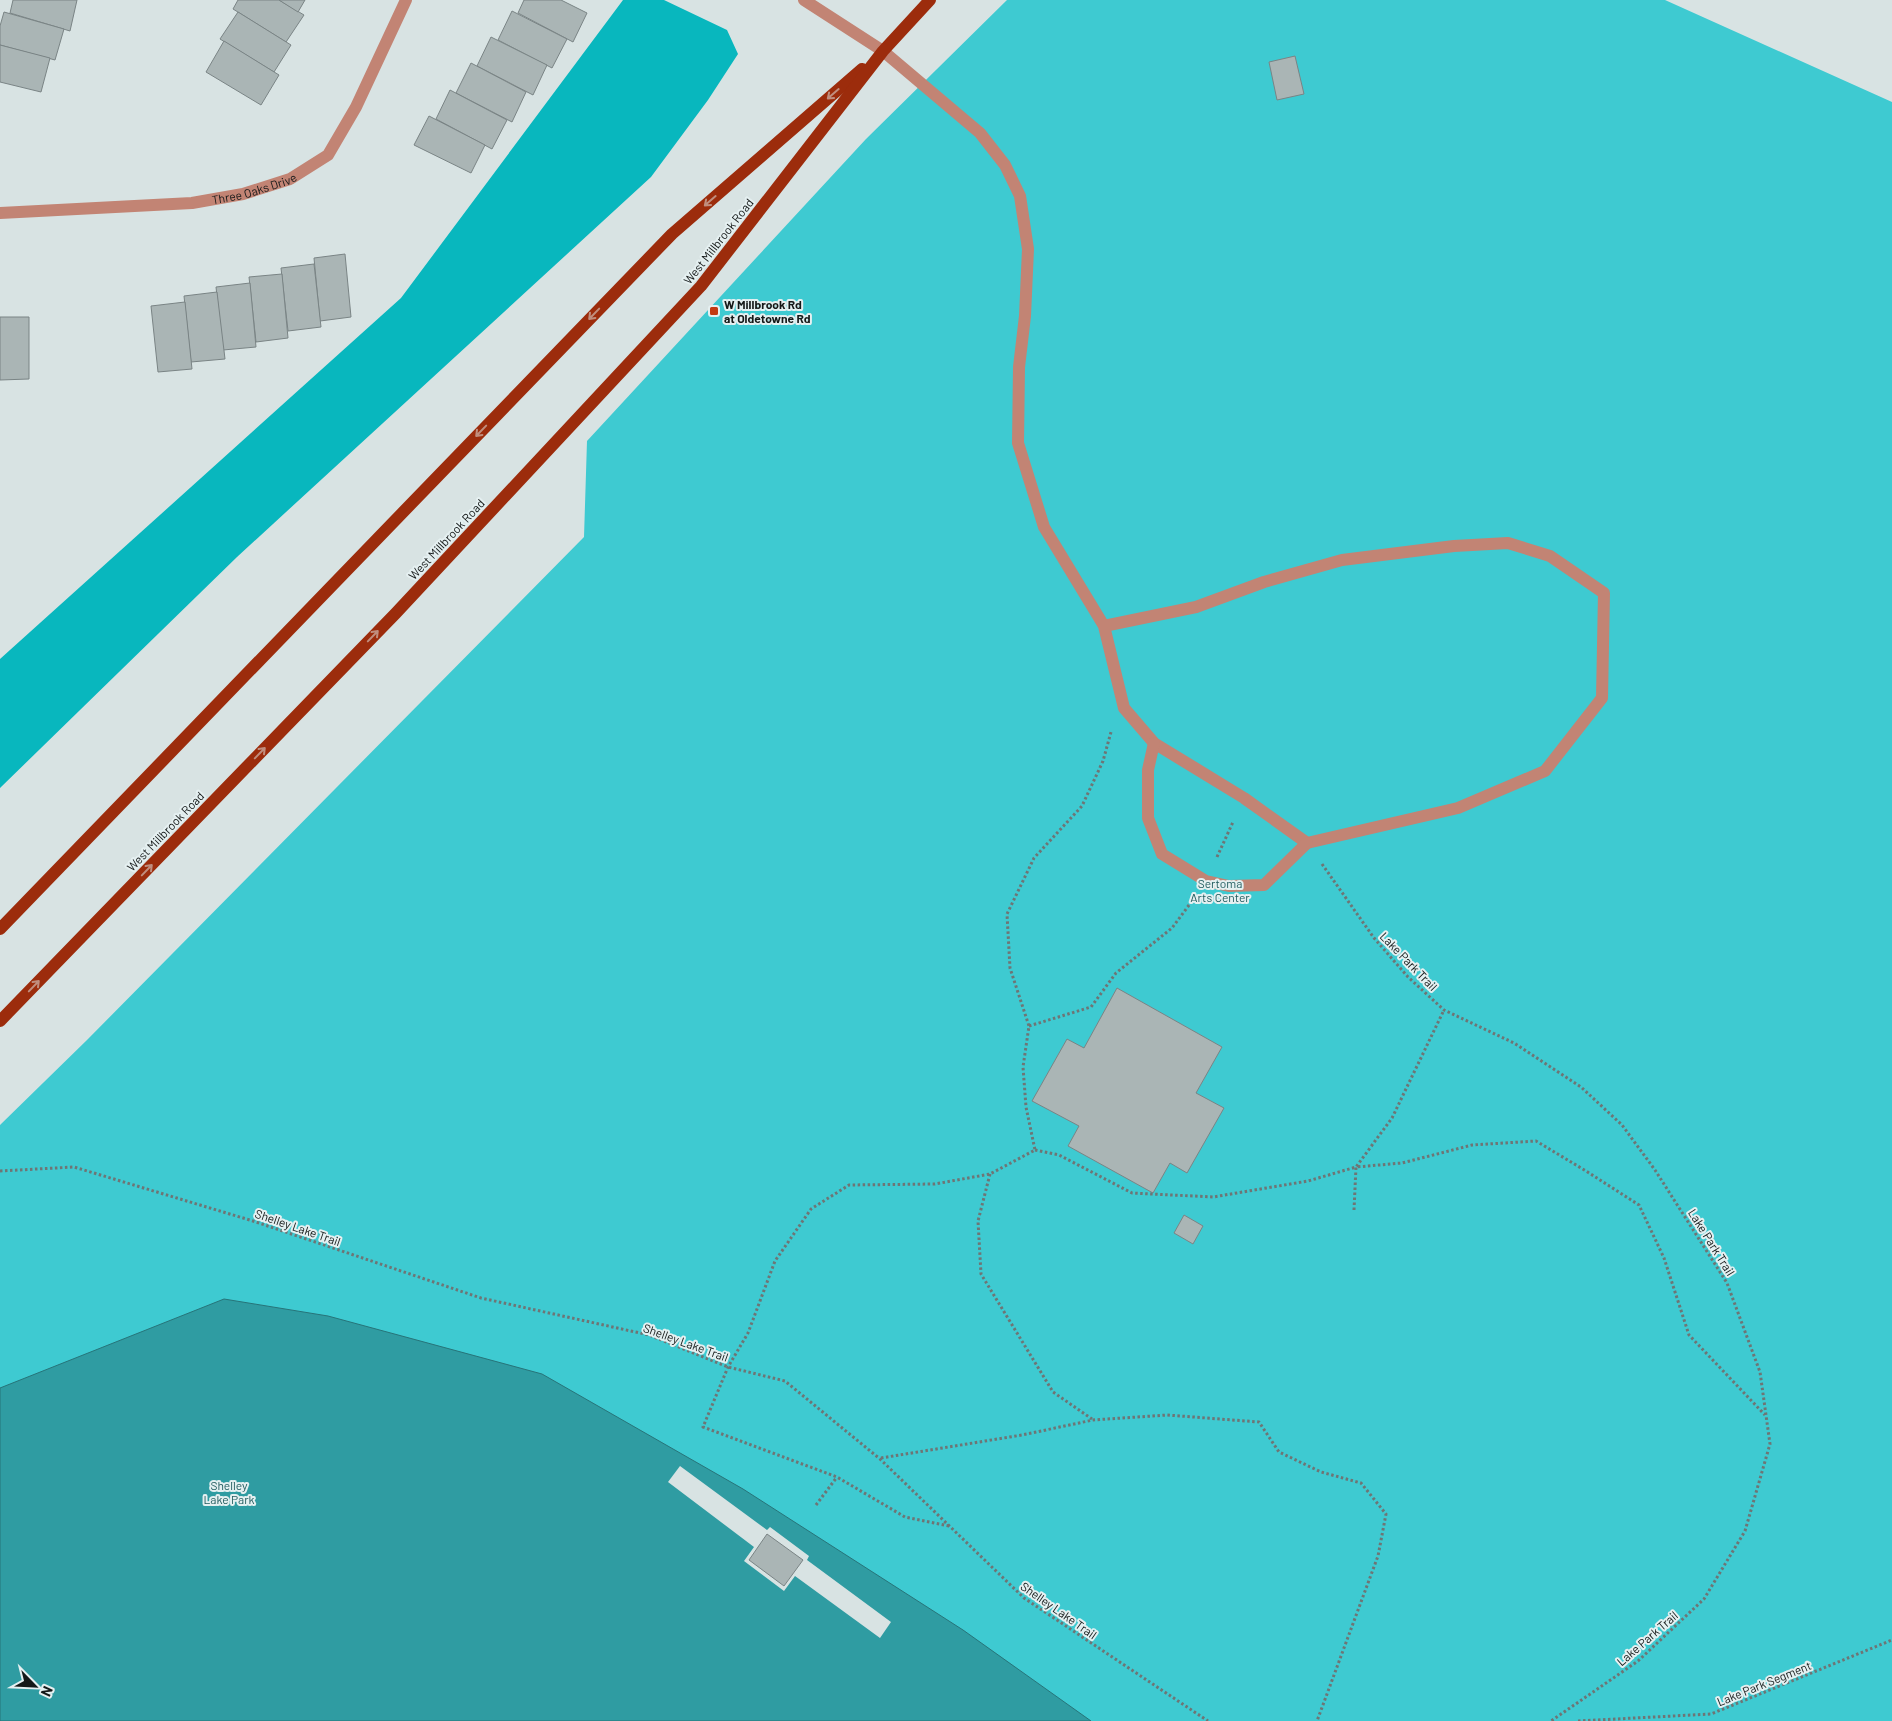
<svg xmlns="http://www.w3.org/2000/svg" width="1892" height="1721" viewBox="0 0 1892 1721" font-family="Barlow,sans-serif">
	<rect width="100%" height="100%" fill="#d8e3e3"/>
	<path fill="#3ecad1" d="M 1007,0 L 1665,0 L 1892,102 L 1892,1721 L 0,1721 L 0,1125 L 87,1040 L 584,537 L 587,441 L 866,139 Z"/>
	<path fill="#08b7be" d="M 623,0 L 664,0 L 727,30 L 738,54 L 708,100 L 651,177 L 237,557 L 0,788 L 0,659 L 401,298 Z"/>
	<path fill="#2f9ca2" stroke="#277479" d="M 224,1299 L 328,1316 L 542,1374 L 743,1489 L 963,1630 L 1091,1721 L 0,1721 L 0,1388 Z"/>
	<path fill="#d8e3e3" d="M 680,1466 L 767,1530 L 770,1527 L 809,1556 L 807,1560 L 891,1622 L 880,1638 L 795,1576 L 784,1591 L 744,1561 L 754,1547 L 668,1482 Z"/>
	<g fill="#aab5b5" stroke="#7a8485">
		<path d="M 13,0 L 77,0 L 70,31 L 10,13 Z"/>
		<path d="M 238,0 L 279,0 L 304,15 L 286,42 L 233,9 Z"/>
		<path d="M 279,0 L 305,0 L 298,12 Z"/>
		<path d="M 524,0 L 561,0 L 587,13 L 573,42 L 518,13 Z"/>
		<path d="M 512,11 L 567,39 L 552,68 L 498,40 Z"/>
		<path d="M 4,12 L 64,29 L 55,60 L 0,45 L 0,26 Z"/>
		<path d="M 238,12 L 291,45 L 274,72 L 220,39 Z"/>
		<path d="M 491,37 L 547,65 L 533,95 L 477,66 Z"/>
		<path d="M 224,41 L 279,75 L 261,105 L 206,72 Z"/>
		<path d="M 0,45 L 50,58 L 41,92 L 0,82 Z"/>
		<path d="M 1295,56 L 1304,94 L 1277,100 L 1269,62 Z"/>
		<path d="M 471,63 L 526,92 L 512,122 L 456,93 Z"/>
		<path d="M 450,90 L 507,120 L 492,149 L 436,119 Z"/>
		<path d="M 429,116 L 485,145 L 471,173 L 414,145 Z"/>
		<path d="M 345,254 L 351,317 L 320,321 L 314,258 Z"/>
		<path d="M 314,264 L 321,327 L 288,331 L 281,268 Z"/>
		<path d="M 282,274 L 288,338 L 256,342 L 249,277 Z"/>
		<path d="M 250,283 L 256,347 L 223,350 L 216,287 Z"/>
		<path d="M 217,292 L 225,359 L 191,362 L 184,296 Z"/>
		<path d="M 185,302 L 192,369 L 158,372 L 151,306 Z"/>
		<path d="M 0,317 L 29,317 L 29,379 L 0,380 Z"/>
		<path d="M 1117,988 L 1222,1047 L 1196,1093 L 1224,1108 L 1187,1173 L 1170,1163 L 1153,1193 L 1068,1146 L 1079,1126 L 1032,1101 L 1067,1039 L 1084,1048 Z"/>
		<path d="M 1184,1215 L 1203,1226 L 1193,1244 L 1174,1233 Z"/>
		<path d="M 767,1534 L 803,1560 L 784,1586 L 749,1560 Z"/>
	</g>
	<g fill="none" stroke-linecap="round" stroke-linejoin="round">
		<g stroke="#6e7575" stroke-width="3" stroke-dasharray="2.5 2.5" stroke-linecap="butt">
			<path d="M 1217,857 L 1233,822"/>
			<path d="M 1322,864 L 1374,938 L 1408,977 L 1444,1010 L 1514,1043 L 1581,1087 L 1622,1125 L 1655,1170 L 1727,1283 L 1760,1372 L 1770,1444 L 1745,1531 L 1704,1599 L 1638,1661 L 1551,1721"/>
			<path d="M 1029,1026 L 1091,1007 L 1116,973 L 1172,928 L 1192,901"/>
			<path d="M 1035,1150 L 1059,1155 L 1132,1193 L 1213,1197 L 1308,1181 L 1356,1167 L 1392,1118 L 1444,1010"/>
			<path d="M 0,1171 L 74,1167 L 253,1221 L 481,1298 L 649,1335 L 728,1367 L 785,1381 L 880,1459 L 1024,1598 L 1208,1721"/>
			<path d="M 990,1174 L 978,1221 L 981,1274 L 1053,1392 L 1092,1419"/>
			<path d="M 1354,1210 L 1356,1167 L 1402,1163 L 1472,1145 L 1536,1141 L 1586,1171 L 1639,1205 L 1664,1258 L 1689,1335 L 1765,1415"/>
			<path d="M 881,1458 L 1022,1435 L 1093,1420 L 1167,1415 L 1259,1422 L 1279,1452 L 1321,1472 L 1361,1483 L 1386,1514 L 1378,1556 L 1317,1721"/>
			<path d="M 816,1505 L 837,1477"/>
			<path d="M 949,1526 L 905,1517 L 837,1477 L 703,1427 L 728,1367 L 748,1333 L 775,1261 L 811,1209 L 849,1185 L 935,1184 L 990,1174 L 1035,1150 L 1026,1107 L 1023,1067 L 1029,1026 L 1010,968 L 1007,914 L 1034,858 L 1082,806 L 1103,761 L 1111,732"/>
			<path d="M 1578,1721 L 1711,1714 L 1892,1640"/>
		</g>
		<g stroke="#c28474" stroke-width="12">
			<path d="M 883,51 L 980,133 L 1005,165 L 1020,196 L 1028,249 L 1025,316 L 1019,367 L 1018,443 L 1044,527 L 1104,626 L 1124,708 L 1154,743 L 1244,798 L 1307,843 L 1458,808 L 1545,771 L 1602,698 L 1604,593 L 1550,556 L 1508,543 L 1454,546 L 1342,560 L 1264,582 L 1196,607 L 1104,626"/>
			<path d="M 1154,743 L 1148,770 L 1148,818 L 1162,854 L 1206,881 L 1229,886 L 1264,885 L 1307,843"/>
		</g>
		<g stroke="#c28474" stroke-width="12">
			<path d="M 804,0 L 883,51"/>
			<path id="s1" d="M 0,213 L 192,203 L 243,194 L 290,179 L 328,155 L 356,107 L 406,0"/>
		</g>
		<g stroke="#9c2c0c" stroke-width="12">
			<path d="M 0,929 L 672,234 L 862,69"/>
			<path d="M 0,1021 L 396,613 L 701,286 L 883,51 L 930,0"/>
		</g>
	</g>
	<defs><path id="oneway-shaft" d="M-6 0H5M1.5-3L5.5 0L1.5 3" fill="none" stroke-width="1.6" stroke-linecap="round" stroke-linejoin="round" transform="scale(1.25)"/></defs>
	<g stroke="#c08e7e">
		<use href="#oneway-shaft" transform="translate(833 94) rotate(139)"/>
		<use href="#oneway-shaft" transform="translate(710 201) rotate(139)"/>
		<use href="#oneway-shaft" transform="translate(594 314) rotate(134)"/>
		<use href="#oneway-shaft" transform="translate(481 431) rotate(134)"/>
		<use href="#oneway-shaft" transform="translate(373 636) rotate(-46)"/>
		<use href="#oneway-shaft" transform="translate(260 753) rotate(-46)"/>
		<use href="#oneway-shaft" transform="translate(147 870) rotate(-46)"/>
		<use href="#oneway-shaft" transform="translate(34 986) rotate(-46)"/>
	</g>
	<rect fill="#c33a12" stroke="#e5f0f1" stroke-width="2" x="709" y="306" width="10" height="10" rx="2.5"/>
	<g text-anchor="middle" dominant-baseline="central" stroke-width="4" stroke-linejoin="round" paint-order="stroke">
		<g font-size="12" fill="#141818" stroke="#e5f0f1">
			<text stroke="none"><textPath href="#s1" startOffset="256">Three Oaks Drive</textPath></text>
			<text transform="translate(718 241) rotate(-52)">West Millbrook Road</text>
			<text transform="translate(446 539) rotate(-47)">West Millbrook Road</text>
			<text transform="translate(165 831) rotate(-46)">West Millbrook Road</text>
			<text transform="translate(1409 961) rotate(46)">Lake Park Trail</text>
			<text transform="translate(298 1227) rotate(19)">Shelley Lake Trail</text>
			<text transform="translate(1712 1242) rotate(58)">Lake Park Trail</text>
			<text transform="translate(686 1342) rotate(20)">Shelley Lake Trail</text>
			<text transform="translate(1059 1610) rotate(35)">Shelley Lake Trail</text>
			<text transform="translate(1647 1638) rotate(-41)">Lake Park Trail</text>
			<text transform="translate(1764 1683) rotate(-22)">Lake Park Segment</text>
		</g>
		<g font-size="12" font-weight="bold" fill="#141818" stroke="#e5f0f1" text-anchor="start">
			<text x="724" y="304">W Millbrook Rd<tspan x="724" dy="14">at Oldetowne Rd</tspan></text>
		</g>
		<g font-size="12" fill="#1f5a5d" stroke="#e5f0f1">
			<text x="1220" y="883">Sertoma<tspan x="1220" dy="14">Arts Center</tspan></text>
			<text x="229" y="1485">Shelley<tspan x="229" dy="14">Lake Park</tspan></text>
		</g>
	</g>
	<g transform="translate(35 1686) rotate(114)" stroke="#e5f0f1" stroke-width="4" paint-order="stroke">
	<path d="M0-4L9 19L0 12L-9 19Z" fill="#141818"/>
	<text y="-8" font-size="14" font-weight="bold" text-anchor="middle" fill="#141818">N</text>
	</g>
</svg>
